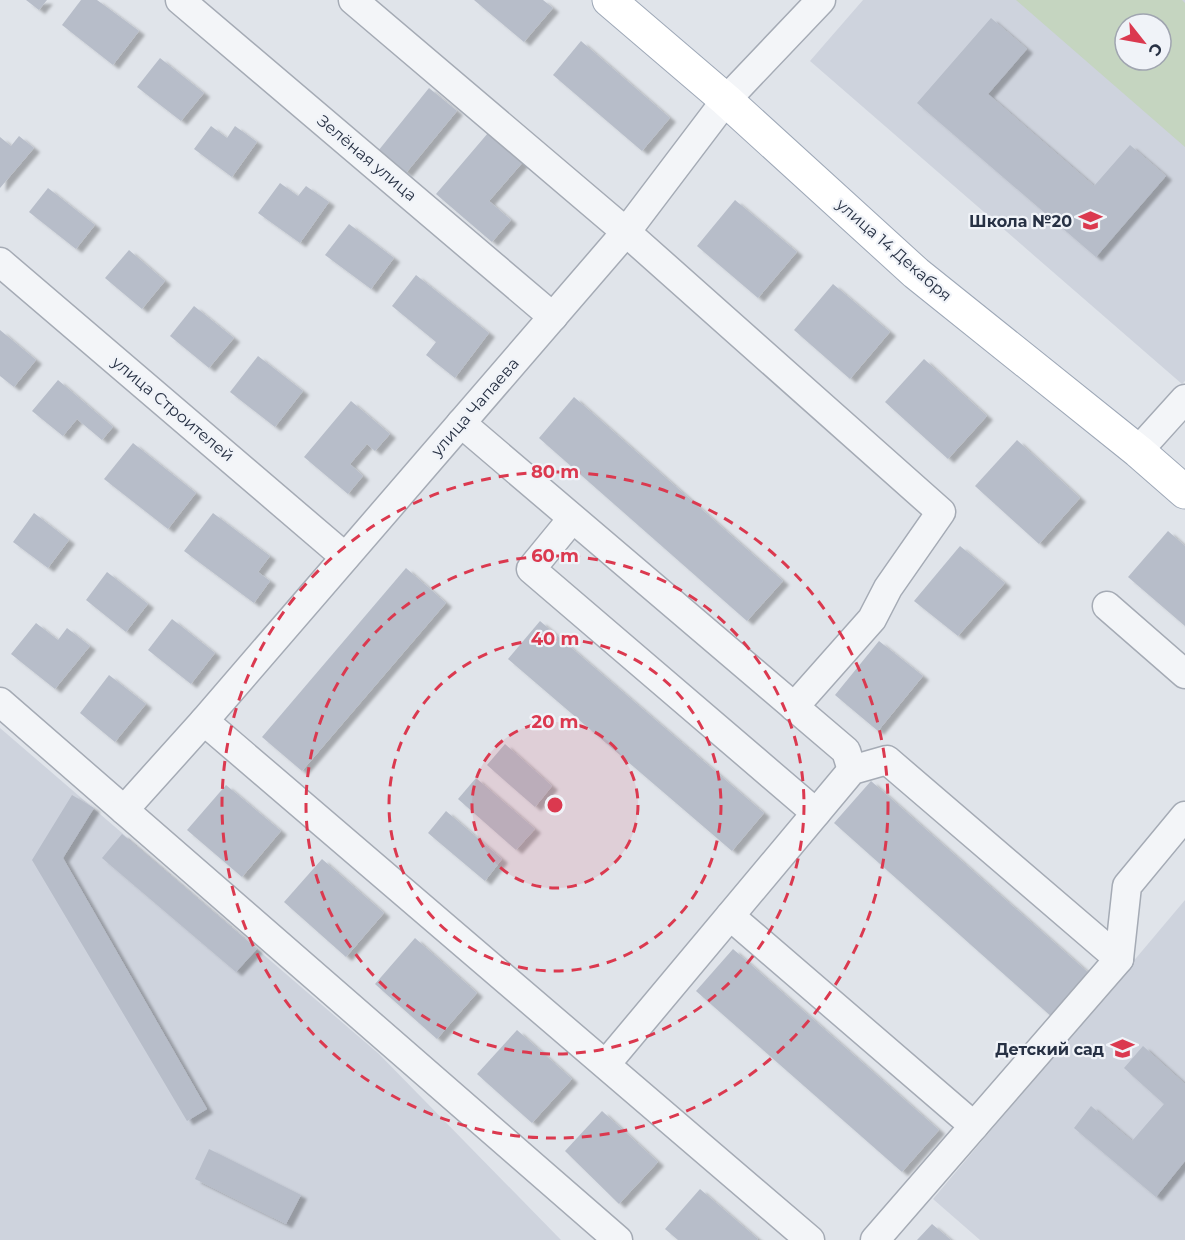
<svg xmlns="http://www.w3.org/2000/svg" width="1185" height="1240" viewBox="0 0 1185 1240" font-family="Montserrat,sans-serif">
	<defs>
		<filter id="shadow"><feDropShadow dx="6" dy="4" stdDeviation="1.5" flood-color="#0004"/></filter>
	</defs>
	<rect width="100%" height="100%" fill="#e0e4ea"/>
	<g fill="#ced3dd" fill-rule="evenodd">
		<path d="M 863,0 L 1185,0 L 1185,381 L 1182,384 L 810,61 ZM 1125,24 L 1161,24 L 1161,60 L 1125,60 Z"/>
		<path d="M 0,728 L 379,1054 L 561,1240 L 0,1240 Z"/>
		<path d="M 1185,900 L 1185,1240 L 980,1240 L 933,1199 Z"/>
	</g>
	<path fill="#c5d5c0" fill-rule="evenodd" d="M 1016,0 L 1182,0 L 1185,3 L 1185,147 ZM 1125,24 L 1161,24 L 1161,60 L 1125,60 Z"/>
	<g fill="#b7bdc9" filter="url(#shadow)">
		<path d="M 26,0 L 47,0 L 39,10 Z"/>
		<path d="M 81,0 L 97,0 L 139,31 L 113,65 L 62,25 Z"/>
		<path d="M 474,0 L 543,0 L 553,8 L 524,42 Z"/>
		<path d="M 991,18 L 1027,49 L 988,94 L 1094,186 L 1130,145 L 1166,176 L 1096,257 L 917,103 Z"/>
		<path d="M 581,41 L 670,118 L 642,151 L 553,75 Z"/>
		<path d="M 160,58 L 204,93 L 181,121 L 137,87 Z"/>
		<path d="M 429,88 L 457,111 L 406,173 L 378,151 Z"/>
		<path d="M 211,126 L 227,138 L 235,126 L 257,142 L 232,177 L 194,149 Z"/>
		<path d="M 488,133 L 523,162 L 489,201 L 511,220 L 492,242 L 436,194 Z"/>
		<path d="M 19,136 L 34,148 L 0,188 L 0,137 L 11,146 Z"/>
		<path d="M 280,183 L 298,196 L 306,186 L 329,202 L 300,243 L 258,213 Z"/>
		<path d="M 48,188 L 95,225 L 76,249 L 29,212 Z"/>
		<path d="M 735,200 L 797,252 L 758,298 L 697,246 Z"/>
		<path d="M 349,224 L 394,258 L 371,289 L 325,255 Z"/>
		<path d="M 129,250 L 165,281 L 142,309 L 105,278 Z"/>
		<path d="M 416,275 L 489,333 L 455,378 L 426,355 L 436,342 L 392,306 Z"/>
		<path d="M 833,284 L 890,332 L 850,379 L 794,330 Z"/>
		<path d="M 194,306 L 234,338 L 209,368 L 170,336 Z"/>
		<path d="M 0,330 L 36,360 L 14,387 L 0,376 Z"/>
		<path d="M 258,356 L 303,391 L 275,427 L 230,392 Z"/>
		<path d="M 924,359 L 987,416 L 948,459 L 885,402 Z"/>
		<path d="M 58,380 L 113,427 L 102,440 L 77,419 L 63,436 L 32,411 Z"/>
		<path d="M 574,397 L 783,581 L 747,621 L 539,438 Z"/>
		<path d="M 351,401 L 390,434 L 375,451 L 367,444 L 350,464 L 363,476 L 348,494 L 304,457 Z"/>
		<path d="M 1017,440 L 1080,498 L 1039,544 L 975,486 Z"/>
		<path d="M 133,443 L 196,493 L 168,529 L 104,479 Z"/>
		<path d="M 34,513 L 69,540 L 48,568 L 13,542 Z"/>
		<path d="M 213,513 L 270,556 L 258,572 L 270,581 L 254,603 L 184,551 Z"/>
		<path d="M 1168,531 L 1185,546 L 1185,626 L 1128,577 Z"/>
		<path d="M 960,546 L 1005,583 L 958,636 L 914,601 Z"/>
		<path d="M 406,568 L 446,603 L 302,771 L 262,737 Z"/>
		<path d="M 107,572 L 148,604 L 126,632 L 86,600 Z"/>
		<path d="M 172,619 L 215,653 L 191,684 L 148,650 Z"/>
		<path d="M 540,621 L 764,813 L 732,851 L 508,659 Z"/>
		<path d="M 36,623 L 58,640 L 67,628 L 90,646 L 55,689 L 11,654 Z"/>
		<path d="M 879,641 L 923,676 L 878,731 L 835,695 Z"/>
		<path d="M 109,675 L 146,704 L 115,742 L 80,713 Z"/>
		<path d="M 505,744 L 552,786 L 535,807 L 487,765 Z"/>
		<path d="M 476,778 L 535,829 L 516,850 L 458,799 Z"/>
		<path d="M 871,781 L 1091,975 L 1053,1018 L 834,823 Z"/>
		<path d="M 226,785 L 281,831 L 242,877 L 187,830 Z"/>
		<path d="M 72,795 L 94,808 L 63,858 L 207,1109 L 187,1121 L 32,860 Z"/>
		<path d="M 446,811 L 502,859 L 485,881 L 428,833 Z"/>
		<path d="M 122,834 L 257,949 L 236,972 L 102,858 Z"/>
		<path d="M 322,859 L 384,913 L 346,957 L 284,902 Z"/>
		<path d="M 415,938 L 477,993 L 437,1039 L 375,984 Z"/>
		<path d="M 733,949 L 939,1130 L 902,1172 L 696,991 Z"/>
		<path d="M 517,1030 L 572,1079 L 532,1123 L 477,1074 Z"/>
		<path d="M 1143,1046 L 1185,1084 L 1185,1161 L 1156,1197 L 1074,1128 L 1091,1106 L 1132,1141 L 1164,1104 L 1124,1068 Z"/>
		<path d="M 602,1111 L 658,1162 L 619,1204 L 565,1151 Z"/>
		<path d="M 209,1149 L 301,1195 L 286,1224 L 195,1179 Z"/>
		<path d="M 700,1189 L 758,1239 L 757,1240 L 678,1240 L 665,1229 Z"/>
		<path d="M 932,1224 L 951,1240 L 917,1240 Z"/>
	</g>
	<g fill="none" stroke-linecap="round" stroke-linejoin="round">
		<defs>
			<g id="minor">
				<path d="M 180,0 L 553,317"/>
				<path d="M 353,0 L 626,232 L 941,512 L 888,588 L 872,619 L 794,707"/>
				<path d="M 0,262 L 345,557"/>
				<path d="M 461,423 L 846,751 L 852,770"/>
				<path d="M 1138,451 L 1185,399"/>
				<path d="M 572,519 L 531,569 L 816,813"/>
				<path d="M 1107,606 L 1185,674"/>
				<path d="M 0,702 L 618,1240"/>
				<path d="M 204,721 L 810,1240"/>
				<path d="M 124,810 L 204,721 L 626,232 L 726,100 L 821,0"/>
				<path d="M 730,916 L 974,1126"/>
				<path d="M 606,1064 L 852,770 L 887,760 L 1119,959"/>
				<path d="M 875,1240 L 1119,959 L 1127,886 L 1185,816"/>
			</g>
			<path id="major" d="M 609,0 L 726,100 L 916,273 L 1138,451 L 1185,492"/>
		</defs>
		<use href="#minor" stroke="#a5abb5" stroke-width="31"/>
		<use href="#major" stroke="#9ea8b7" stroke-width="35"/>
		<use href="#minor" stroke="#f3f5f8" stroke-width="28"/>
		<use href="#major" stroke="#fff" stroke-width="33"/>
	</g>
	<circle cx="555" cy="805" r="83" fill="#db394f" fill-opacity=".12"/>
	<g fill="none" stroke="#db394f" stroke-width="3" stroke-dasharray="10 8">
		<circle cx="555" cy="805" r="83"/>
		<circle cx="555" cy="805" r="166"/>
		<circle cx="555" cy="805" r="249"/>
		<circle cx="555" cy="805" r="333"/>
	</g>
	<defs>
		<symbol id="school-bare" viewBox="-9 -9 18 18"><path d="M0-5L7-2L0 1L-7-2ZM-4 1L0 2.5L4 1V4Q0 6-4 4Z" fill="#db394f" stroke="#f0f3f8" stroke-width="2.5" paint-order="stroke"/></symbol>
	</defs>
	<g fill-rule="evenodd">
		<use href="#school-bare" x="1074" y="204" width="33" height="33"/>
		<use href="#school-bare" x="1106" y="1032" width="33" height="33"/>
	</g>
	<g text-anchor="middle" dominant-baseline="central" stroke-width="4.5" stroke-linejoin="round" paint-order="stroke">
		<g font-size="16" fill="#273144" stroke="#f0f3f8">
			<text transform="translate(367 158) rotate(40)">Зелёная улица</text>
			<text transform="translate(894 250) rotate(41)">улица 14 Декабря</text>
			<text transform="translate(475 407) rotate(-49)">улица Чапаева</text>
			<text transform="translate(173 409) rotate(40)">улица Строителей</text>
		</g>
		<g font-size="16" font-weight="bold" fill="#273144" stroke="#f0f3f8" text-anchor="end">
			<text x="1072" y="221">Школа №20</text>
			<text x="1104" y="1049">Детский сад</text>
		</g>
	</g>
	<circle cx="555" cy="805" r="9" fill="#db394f" stroke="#f0f3f8" stroke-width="3"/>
	<g font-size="18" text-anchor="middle" font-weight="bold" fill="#db394f" stroke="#f0f3f8" stroke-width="4.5" stroke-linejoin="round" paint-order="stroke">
		<text x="555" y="478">80 m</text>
		<text x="555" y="562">60 m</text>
		<text x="555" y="645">40 m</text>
		<text x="555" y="728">20 m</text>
	</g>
	<g transform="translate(1143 42) rotate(121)"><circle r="28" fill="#f0f3f8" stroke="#a0a5b0" stroke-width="1.5"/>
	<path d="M0-4.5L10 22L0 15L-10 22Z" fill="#db394f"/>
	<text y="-9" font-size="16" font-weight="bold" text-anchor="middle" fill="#273144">С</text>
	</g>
</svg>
